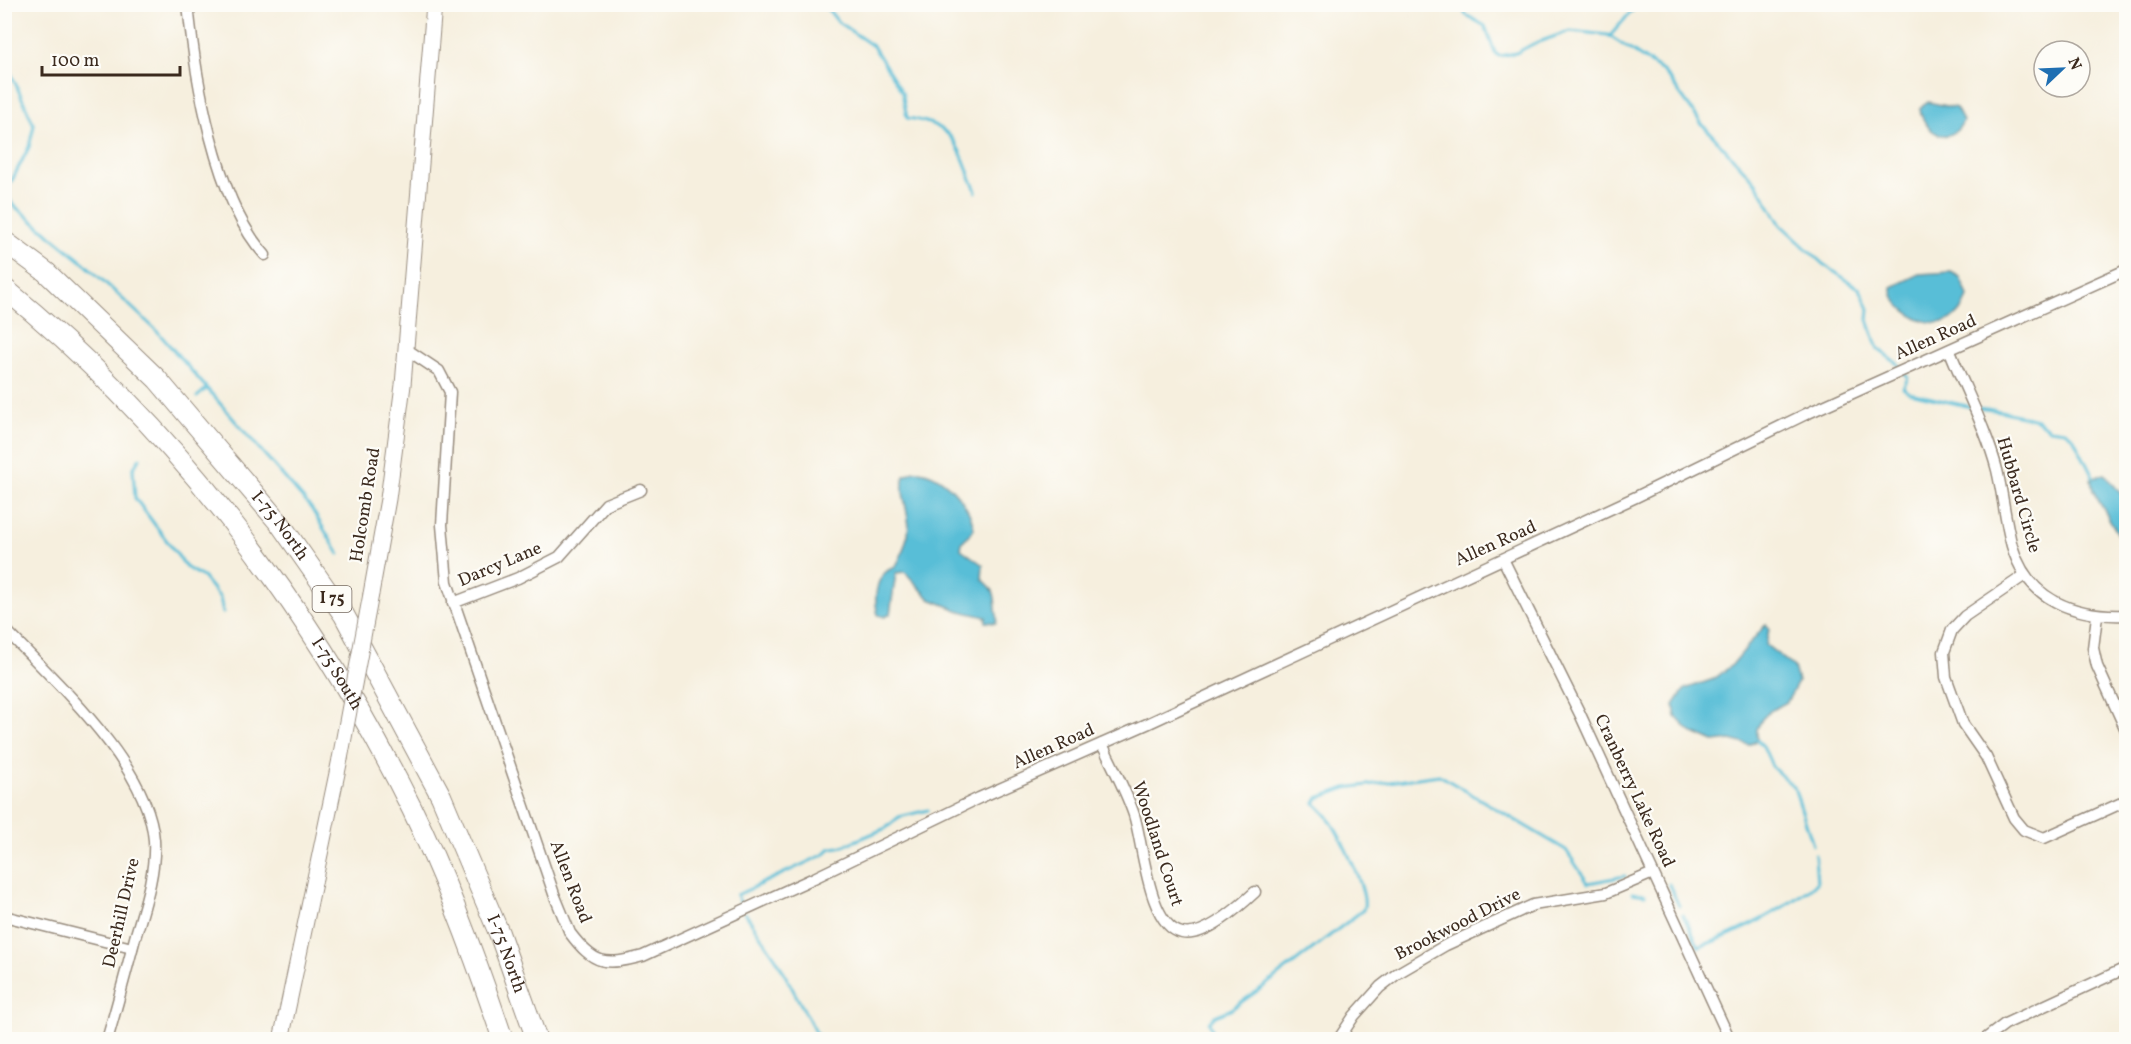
<svg xmlns="http://www.w3.org/2000/svg" width="2131" height="1044" viewBox="0 0 2131 1044" font-family="Vollkorn,serif">
	<rect width="100%" height="100%" fill="#fdfcf7"/>
	<filter id="ink" filterUnits="userSpaceOnUse"><feTurbulence type="fractalNoise" baseFrequency=".0167" numOctaves="2"/><feDisplacementMap in="SourceGraphic" scale="12" xChannelSelector="R" yChannelSelector="G"/><feConvolveMatrix kernelMatrix="1 2 1 2 8 2 1 2 1" color-interpolation-filters="sRGB"/></filter>
	<filter id="wash" filterUnits="userSpaceOnUse"><feTurbulence type="fractalNoise" baseFrequency=".008" numOctaves="4" result="noise"/><feDisplacementMap in="SourceGraphic" scale="24" xChannelSelector="R" yChannelSelector="G"/><feGaussianBlur stdDeviation="1.35" result="paint"/><feColorMatrix in="noise" values="0 0 0 0 0 0 0 0 0 0 0 0 0 0 0 0 0 1.4 0 .05"/><feComposite in="paint" operator="in"/></filter>
	<g filter="url(#wash)">
		<rect width="100%" height="100%" fill="#f6efde"/>
		<g fill="#59bed7" stroke="#4a747a" stroke-width="1.5">
			<path d="M 1928,102 L 1956,108 L 1963,121 C 1951,148 1923,133 1920,108 Z"/>
			<path d="M 1951,272 L 1960,277 L 1968,296 C 1952,349 1889,311 1892,287 L 1919,274 Z"/>
			<path d="M 914,471 C 940,469 971,504 974,529 L 962,542 L 961,549 L 983,565 L 982,579 C 994,589 995,592 996,609 C 996,615 999,617 996,623 L 986,622 L 986,617 L 960,611 L 930,599 L 905,572 L 896,573 L 890,614 L 885,617 L 878,615 C 874,600 875,580 887,571 C 889,569 893,569 895,567 C 900,561 904,548 906,541 C 915,520 898,497 904,476 Z"/>
			<path d="M 2105,474 L 2126,500 L 2126,536 L 2118,534 L 2093,491 L 2091,479 Z"/>
			<path d="M 1766,624 L 1769,629 L 1766,645 L 1794,667 L 1798,682 L 1787,702 L 1770,711 L 1762,719 L 1757,729 L 1757,740 L 1749,745 L 1731,740 L 1714,742 L 1689,731 L 1676,717 L 1674,705 L 1685,689 L 1714,679 L 1732,665 Z"/>
		</g>
		<g fill="none" stroke-linecap="round" stroke-linejoin="round">
			<g stroke="#59bed7" stroke-width="3">
				<path d="M 824,4 L 838,22 L 873,46 L 902,92 L 907,118 C 946,123 957,138 969,174 C 971,181 975,186 976,192"/>
				<path d="M 1459,4 L 1466,15 L 1485,26 L 1495,53 L 1499,56 L 1516,53 L 1533,44 L 1570,31 L 1608,35 L 1664,72 L 1702,124 L 1756,183 L 1781,225 L 1823,264 L 1860,289 L 1869,309 L 1868,320 L 1878,349 L 1899,365 L 1908,378 L 1903,388 L 1910,393 L 1971,407"/>
				<path d="M 1610,36 L 1638,4"/>
				<path d="M 4,58 L 34,125 L 29,147 L 9,186 L 9,198 L 12,204 L 84,263 L 156,330 L 311,508 L 339,554"/>
				<path d="M 197,397 L 206,389"/>
				<path d="M 1977,408 L 2001,411 L 2037,420 L 2049,429 L 2065,431 L 2073,437 L 2093,477"/>
				<path d="M 140,458 L 133,469 L 135,498 L 187,568 L 203,577 L 220,598 L 223,613"/>
				<path d="M 1757,740 L 1763,746 L 1773,768 L 1794,787 L 1813,845"/>
				<path d="M 1669,884 L 1679,906"/>
				<path d="M 1632,893 L 1645,895"/>
				<path d="M 742,907 L 737,895 L 825,854 L 829,849 L 843,846 L 886,828 L 899,817 L 928,810"/>
				<path d="M 745,913 L 777,960 L 820,1040"/>
				<path d="M 1683,915 L 1699,947 C 1742,931 1781,912 1817,883 L 1815,855"/>
				<path d="M 1173,1040 L 1188,1034 L 1212,1039 L 1213,1032 L 1209,1023 L 1215,1016 L 1230,1010 L 1263,987 L 1363,910 C 1371,895 1340,836 1330,820 C 1326,813 1320,809 1315,803 L 1318,798 L 1346,788 L 1439,775 L 1566,850 L 1588,883 L 1625,876"/>
			</g>
		</g>
	</g>
	<g filter="url(#ink)">
		<g fill="none" stroke-linecap="round" stroke-linejoin="round">
			<defs>
				<g id="street">
					<path d="M 188,4 C 195,77 215,200 265,255"/>
					<path d="M 406,349 L 439,371 L 450,392 L 442,525 L 447,582 L 554,894 L 570,933 C 594,965 605,966 643,956 L 814,878 L 979,798 L 1147,724 L 1636,497 L 1806,414 L 2126,270"/>
					<path d="M 1950,351 C 1965,389 1987,431 1997,470 C 2003,495 2005,521 2012,546 C 2028,601 2075,617 2126,615"/>
					<path d="M 1503,559 L 1580,714 L 1730,1040"/>
					<path d="M 2025,575 L 1965,616 L 1952,630 L 1944,652 L 1946,677 L 1963,724 L 1986,757 L 2014,818 L 2024,830 L 2044,838 L 2126,801"/>
					<path d="M 453,603 L 518,578 L 559,557 L 606,504 L 641,490"/>
					<path d="M 2097,616 L 2093,648 L 2097,666 L 2126,730"/>
					<path d="M 4,628 C 55,682 148,764 154,840 C 156,873 144,907 135,938 C 126,972 117,1006 107,1040"/>
					<path d="M 1102,744 C 1113,767 1126,791 1134,815 C 1143,843 1148,926 1182,933 C 1205,938 1240,906 1255,892"/>
					<path d="M 4,916 L 132,948"/>
					<path d="M 1338,1040 L 1354,1016 L 1380,987 L 1398,973 L 1446,945 L 1533,905 L 1606,893 L 1653,873"/>
					<path d="M 1984,1040 L 2005,1024 L 2126,968"/>
				</g>
				<g id="secondary">
					<path d="M 371,594 L 388,499 L 403,385 L 434,4"/>
					<path d="M 281,1040 L 340,759"/>
				</g>
				<g id="highway">
					<path id="s1" d="M 4,241 L 46,272 L 157,379 L 281,525 L 344,615 L 441,796 L 499,933 L 537,1040"/>
					<path id="s2" d="M 4,288 C 176,428 314,611 412,809 C 448,883 477,962 503,1040"/>
				</g>
			</defs>
			<use href="#street" stroke="#988c7e" stroke-width="13"/>
			<use href="#secondary" stroke="#988c7e" stroke-width="17"/>
			<use href="#highway" stroke="#988c7e" stroke-width="22"/>
			<use href="#street" stroke="#fff" stroke-width="10"/>
			<use href="#secondary" stroke="#fff" stroke-width="15"/>
			<use href="#highway" stroke="#fff" stroke-width="20"/>
			<defs>
				<path id="secondary-bridge" d="M 340,759 L 371,594"/>
			</defs>
			<use href="#secondary-bridge" stroke="#988c7e" stroke-width="17" stroke-linecap="butt"/>
			<use href="#secondary-bridge" stroke="#fff" stroke-width="15"/>
		</g>
	</g>
	<g text-anchor="middle" dominant-baseline="central" stroke-width="4.5" stroke-linejoin="round" paint-order="stroke">
		<rect fill="#fdfcf7" stroke="#75695f" stroke-width="1.5" x="312.5" y="586" width="39" height="26" rx="4.5"/>
		<g font-size="16" font-weight="bold" fill="#3b2a1e">
			<text x="332" y="599">I 75</text>
		</g>
		<g font-size="18" fill="#3b2a1e" stroke="#fdfcf7">
			<text transform="translate(1936 338) rotate(-24)">Allen Road</text>
			<text transform="translate(2018 495) rotate(74)">Hubbard Circle</text>
			<text transform="translate(366 505) rotate(-81)">Holcomb Road</text>
			<text stroke="none"><textPath href="#s1" startOffset="398">I-75 North</textPath></text>
			<text transform="translate(1496 544) rotate(-24)">Allen Road</text>
			<text transform="translate(500 565) rotate(-23)">Darcy Lane</text>
			<text stroke="none"><textPath href="#s2" startOffset="512">I-75 South</textPath></text>
			<text transform="translate(1054 747) rotate(-24)">Allen Road</text>
			<text transform="translate(1634 791) rotate(65)">Cranberry Lake Road</text>
			<text transform="translate(1157 844) rotate(72)">Woodland Court</text>
			<text transform="translate(570 882) rotate(69)">Allen Road</text>
			<text transform="translate(122 913) rotate(-77)">Deerhill Drive</text>
			<text transform="translate(1458 925) rotate(-27)">Brookwood Drive</text>
			<text stroke="none"><textPath href="#s1" startOffset="884">I-75 North</textPath></text>
		</g>
	</g>
	<rect width="2131" height="1044" fill="none" stroke="#fdfcf7" stroke-width="24"/>
	<g transform="translate(2062 69) rotate(67)"><circle r="28" fill="#fdfcf7" stroke="#afa8a0" stroke-width="1.5"/>
	<path d="M0-4.5L10 22L0 15L-10 22Z" fill="#1f6fb2"/>
	<text y="-9" font-size="16" font-weight="bold" text-anchor="middle" fill="#3b2a1e">N</text>
	</g>
	<path d="M42 66v9h138v-9" fill="none" stroke="#3b2a1e" stroke-width="3"/>
	<text x="51" y="66" font-size="18" fill="#3b2a1e" stroke="#fdfcf7" stroke-width="4.5" paint-order="stroke">100 m</text>
</svg>
